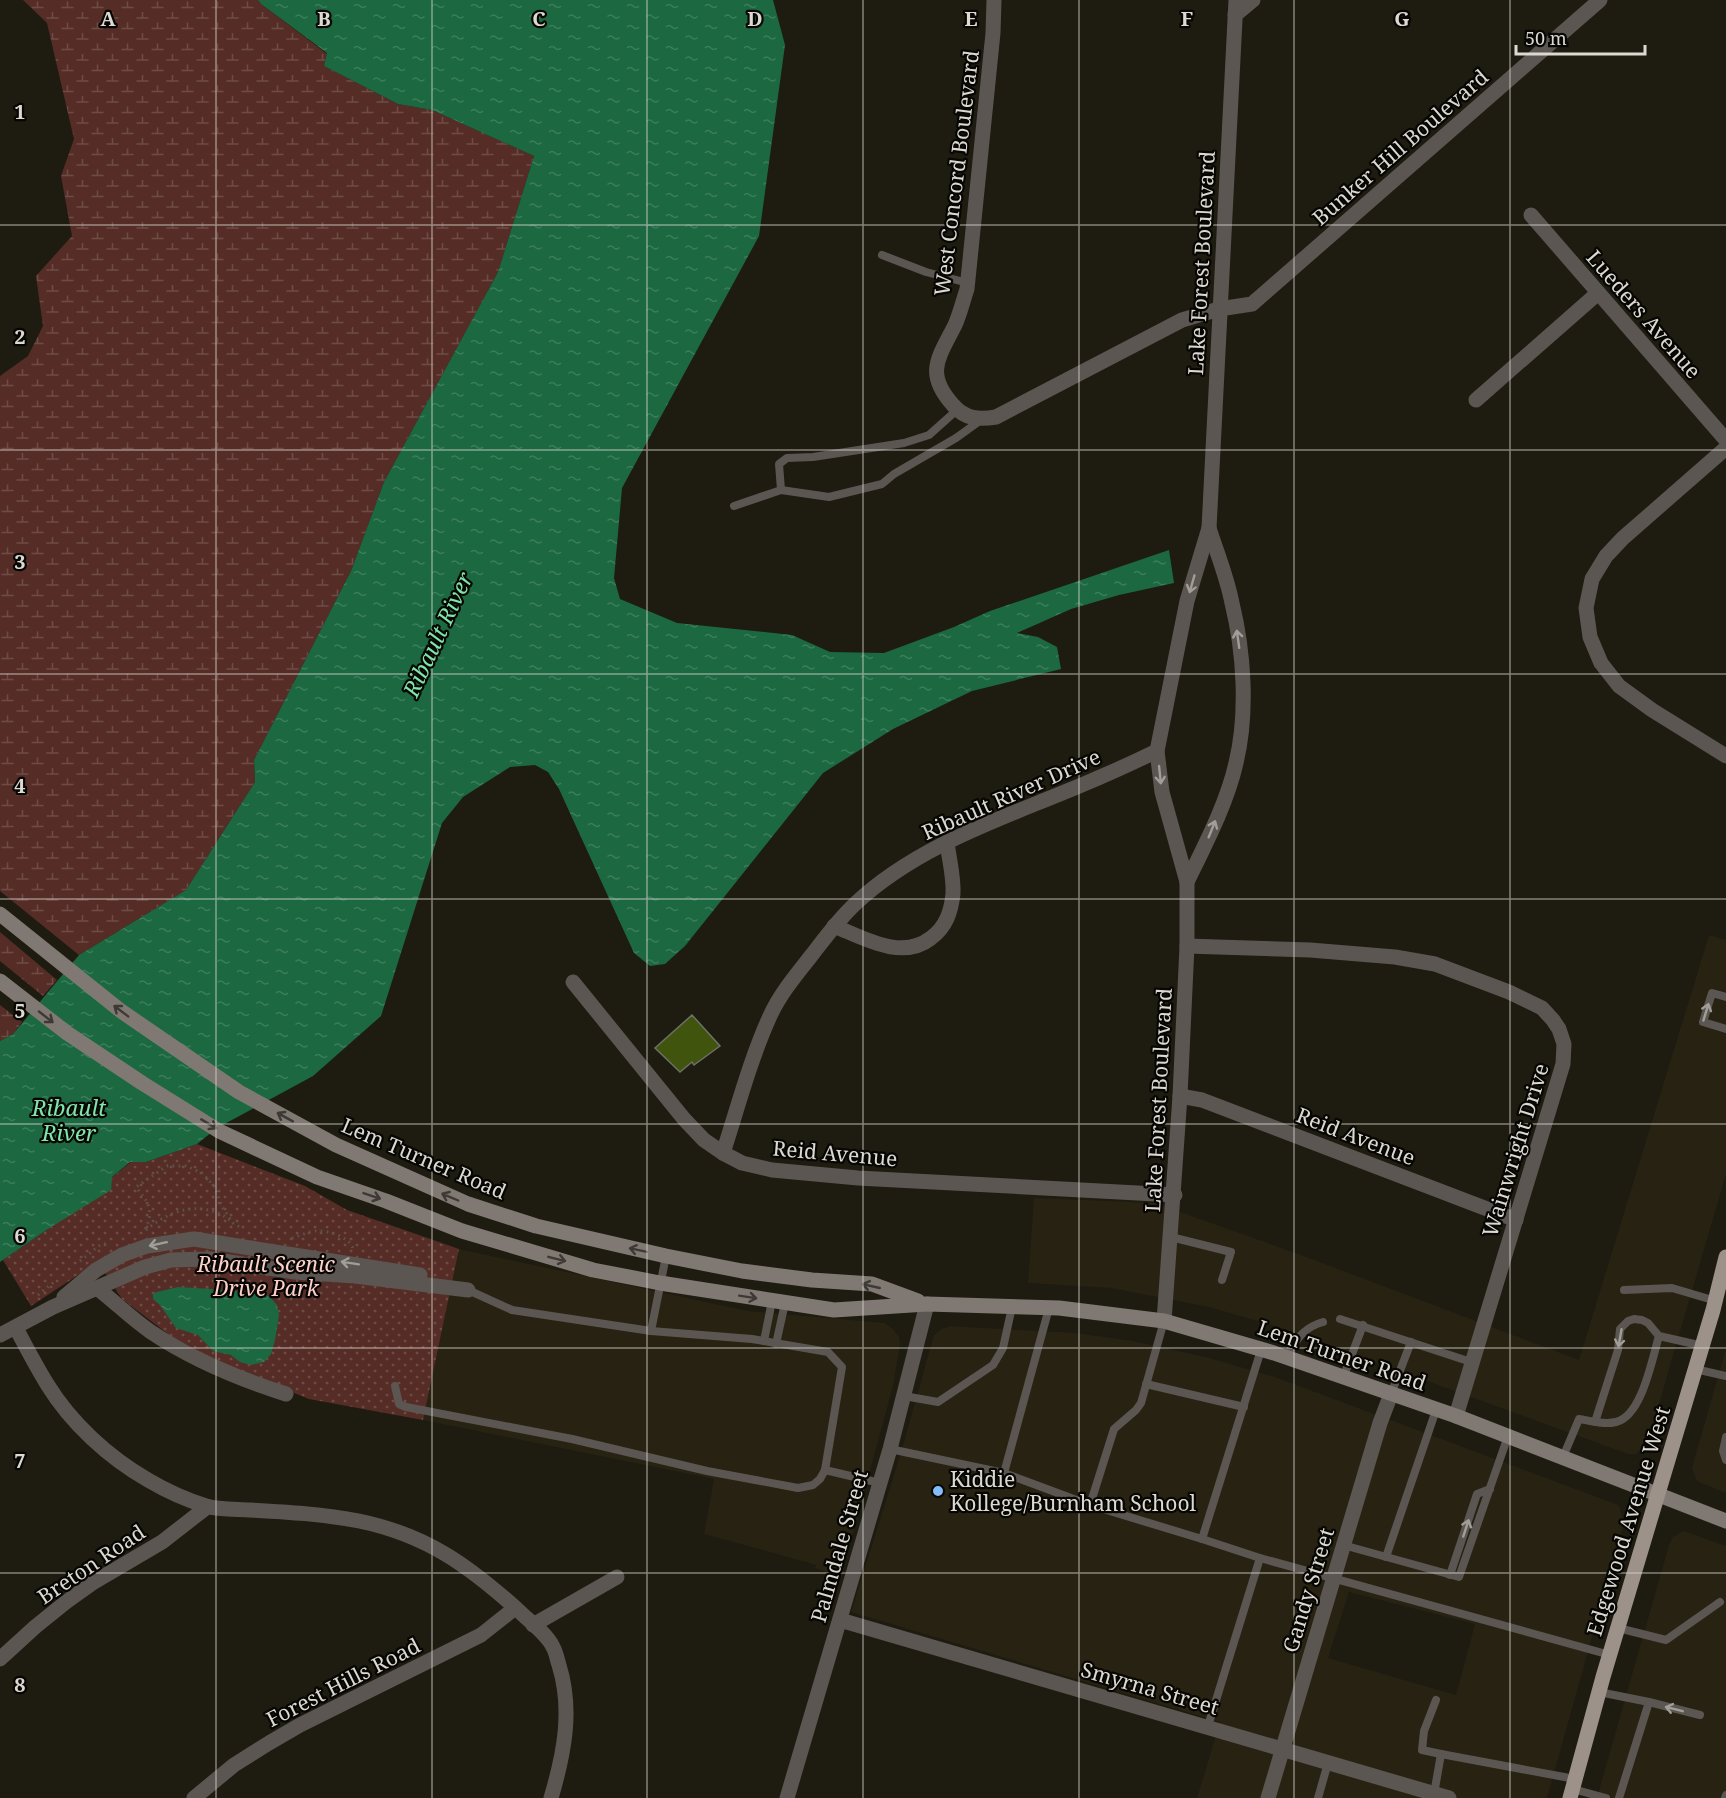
<svg xmlns="http://www.w3.org/2000/svg" width="1726" height="1798" viewBox="0 0 1726 1798" font-family="'Noto Serif',serif">
	<defs>
		<pattern id="grass-dots" width="8" height="8" patternUnits="userSpaceOnUse" patternTransform="scale(1.5)"><rect width="8" height="8" fill="#562d26"/><path d="M2 2h.1M6 6h.1" fill="none" stroke="#6e4b45" stroke-width="1.8" stroke-linecap="round"/></pattern>
		<pattern id="wetland-marsh" width="20" height="14" patternUnits="userSpaceOnUse" patternTransform="scale(1.5)"><rect width="20" height="14" fill="#562d26"/><path d="M1 5h8M5 5V1M11 12h8M15 12V8" fill="none" stroke="#6e4b45"/></pattern>
		<pattern id="water-ripples" width="26" height="14" patternUnits="userSpaceOnUse" patternTransform="scale(1.5)"><rect width="26" height="14" fill="#1b6841"/><path d="M2 4q2-2 4 0t4 0M15 11q2-2 4 0t4 0" fill="none" stroke="#3c7d5c"/></pattern>
	</defs>
	<rect width="100%" height="100%" fill="#1e1b10"/>
	<g fill="#272212" fill-rule="evenodd">
		<path d="M 1709,935 L 1726,940 L 1726,1174 L 1647,1445 L 1636,1454 L 1628,1454 L 1278,1327 L 1209,1307 L 1111,1288 L 1028,1283 L 1034,1198 L 1155,1203 L 1304,1256 L 1579,1360 Z"/>
		<path d="M 459,1249 L 748,1311 L 885,1323 L 893,1329 L 899,1337 L 900,1344 L 893,1386 L 841,1577 L 815,1568 L 816,1565 L 704,1534 L 714,1479 L 423,1420 Z"/>
		<path d="M 950,1326 L 1076,1333 L 1133,1341 L 1206,1357 L 1275,1377 L 1616,1504 L 1620,1508 L 1624,1523 L 1547,1798 L 1197,1798 L 1220,1722 L 851,1612 L 900,1456 L 934,1335 L 942,1329 ZM 1349,1592 L 1475,1624 L 1456,1695 L 1328,1658 Z"/>
		<path d="M 1726,1349 L 1726,1493 L 1701,1483 L 1696,1479 L 1692,1468 Z"/>
		<path d="M 1684,1531 L 1726,1546 L 1726,1798 L 1597,1798 L 1669,1545 L 1673,1537 Z"/>
	</g>
	<path fill="url(#grass-dots)" d="M 197,1144 L 305,1186 L 347,1210 L 459,1249 L 423,1420 L 309,1399 L 225,1365 L 172,1337 L 122,1299 L 98,1262 L 31,1306 L 3,1260 L 48,1229 L 131,1162 L 146,1162 Z"/>
	<g fill="url(#wetland-marsh)">
		<path d="M 23,0 L 258,0 L 261,4 L 327,54 L 324,66 L 398,104 L 432,110 L 534,156 L 498,272 L 384,482 L 351,571 L 254,760 L 255,782 L 186,890 L 79,955 L 0,891 L 0,376 L 28,356 L 43,326 L 36,276 L 72,236 L 61,176 L 74,139 L 47,23 Z"/>
		<path d="M 0,932 L 57,980 L 43,996 L 0,961 Z"/>
		<path d="M 0,1005 L 22,1022 L 13,1034 L 0,1041 Z"/>
	</g>
	<g fill="url(#water-ripples)">
		<path d="M 258,0 L 773,0 L 785,45 L 759,236 L 622,488 L 614,578 L 620,599 L 677,623 L 792,635 L 830,652 L 884,653 L 954,627 L 990,611 L 1169,550 L 1174,583 L 1119,595 L 1071,609 L 1017,633 L 1038,637 L 1057,647 L 1061,669 L 972,691 L 893,729 L 823,773 L 685,946 L 665,964 L 650,966 L 634,953 L 559,789 L 548,772 L 535,765 L 510,767 L 463,797 L 442,823 L 381,1016 L 313,1076 L 217,1128 L 197,1144 L 146,1162 L 130,1162 L 112,1177 L 111,1190 L 48,1229 L 0,1262 L 0,1041 L 13,1034 L 79,955 L 186,890 L 255,782 L 254,760 L 351,571 L 384,482 L 498,272 L 534,156 L 432,110 L 398,104 L 324,66 L 327,53 L 261,4 Z"/>
		<path d="M 178,1287 L 228,1290 L 269,1296 L 277,1305 L 279,1315 L 275,1340 L 271,1354 L 264,1362 L 251,1365 L 240,1362 L 231,1355 L 213,1351 L 198,1335 L 176,1328 L 160,1305 L 153,1299 L 153,1293 Z"/>
	</g>
	<path fill="#40540d" stroke="#6c7165" stroke-width="1.5" d="M 692,1015 L 720,1046 L 694,1065 L 692,1062 L 680,1072 L 655,1048 Z"/>
	<g fill="none" stroke-linecap="round" stroke-linejoin="round">
		<g stroke="#59564d" stroke-width="3" stroke-dasharray="1.5 4.5" stroke-linecap="butt">
			<path d="M 145,1229 C 155,1210 148,1202 136,1187 L 167,1166 L 186,1166 L 202,1173 L 215,1187 L 222,1207 L 233,1223 L 243,1229"/>
			<path d="M 146,1230 C 170,1210 201,1199 230,1220"/>
			<path d="M 292,1238 C 299,1236 307,1232 315,1231 C 327,1230 348,1236 353,1248"/>
			<path d="M 80,1261 L 100,1245 L 109,1243"/>
			<path d="M 38,1295 L 54,1282"/>
		</g>
		<g stroke="#5b5652" stroke-width="8">
			<path d="M 882,255 L 926,272 L 968,283"/>
			<path d="M 781,490 L 779,464 L 787,458 L 813,457 L 904,443 L 929,435 L 957,410"/>
			<path d="M 734,506 L 781,490 L 829,497 L 882,484 L 894,474 L 956,438 L 981,420"/>
			<path d="M 1726,997 L 1712,993 L 1703,1022 L 1726,1029"/>
			<path d="M 1171,1237 L 1231,1252 L 1222,1280"/>
			<path d="M 468,1290 L 512,1310 L 651,1331 L 666,1256"/>
			<path d="M 1624,1290 L 1672,1288 L 1716,1301"/>
			<path d="M 1049,1308 L 1004,1473 L 1090,1505 L 1202,1539"/>
			<path d="M 1340,1319 L 1471,1362"/>
			<path d="M 651,1331 L 752,1339 L 828,1352 L 842,1367 L 825,1470 L 880,1483"/>
			<path d="M 764,1341 L 772,1301"/>
			<path d="M 776,1344 L 785,1303"/>
			<path d="M 1261,1350 L 1202,1539 L 1260,1558 L 1610,1655"/>
			<path d="M 1285,1358 C 1297,1340 1302,1328 1323,1322"/>
			<path d="M 1695,1369 L 1726,1376"/>
			<path d="M 1343,1378 L 1363,1325"/>
			<path d="M 1146,1384 L 1244,1407"/>
			<path d="M 395,1386 L 399,1404 L 406,1407 L 572,1439 L 707,1471 L 798,1488 L 813,1485 L 820,1479 L 825,1470"/>
			<path d="M 1391,1394 L 1411,1342"/>
			<path d="M 904,1396 L 938,1402 L 993,1365 L 1003,1348 L 1012,1307"/>
			<path d="M 1595,1422 L 1618,1350 L 1620,1329 L 1628,1321 L 1634,1319 L 1642,1320 L 1648,1323 L 1659,1336 L 1703,1346"/>
			<path d="M 1726,1437 L 1723,1451 L 1726,1460"/>
			<path d="M 890,1449 L 1004,1473"/>
			<path d="M 1563,1457 L 1579,1419 C 1591,1421 1604,1425 1616,1422 C 1642,1416 1652,1359 1659,1336"/>
			<path d="M 1090,1505 L 1114,1429 L 1136,1410 L 1141,1403 L 1164,1321"/>
			<path d="M 1343,1545 L 1459,1577 L 1508,1436"/>
			<path d="M 1386,1557 L 1436,1410"/>
			<path d="M 1450,1575 L 1477,1494 L 1490,1489"/>
			<path d="M 1618,1628 L 1666,1640 L 1720,1602"/>
			<path d="M 1599,1692 L 1649,1702 L 1619,1798"/>
			<path d="M 1436,1700 L 1424,1731 L 1422,1750 L 1441,1754"/>
			<path d="M 1649,1702 L 1700,1715"/>
			<path d="M 1208,1726 L 1260,1558"/>
			<path d="M 1573,1789 L 1606,1798"/>
			<path d="M 1434,1794 L 1441,1754 L 1575,1779"/>
			<path d="M 1318,1798 L 1328,1763"/>
			<path d="M 1725,1798 L 1726,1795"/>
		</g>
		<g stroke="#5b5652" stroke-width="15">
			<path d="M 994,0 L 993,33 L 967,289 C 963,301 960,314 955,325 C 939,357 924,373 953,405 C 965,419 979,420 996,417 L 1182,320 L 1219,309 L 1252,304 L 1600,0"/>
			<path d="M 1235,15 L 1253,0"/>
			<path d="M 1531,215 L 1726,440"/>
			<path d="M 1476,400 L 1598,293"/>
			<path d="M 1726,448 L 1623,538 L 1606,556 L 1592,579 L 1586,608 L 1590,637 L 1601,663 L 1619,686 L 1652,710 L 1726,756"/>
			<path d="M 1187,882 C 1205,845 1227,803 1236,763 C 1248,713 1244,652 1232,603 C 1227,577 1217,553 1209,528"/>
			<path d="M 834,926 C 864,938 902,961 931,938 C 946,927 951,912 953,894 C 954,877 949,859 947,842"/>
			<path d="M 1187,946 L 1310,950 L 1395,957 L 1435,964 L 1509,992 L 1542,1008 L 1553,1020 L 1559,1029 L 1564,1044 L 1563,1064 L 1456,1416"/>
			<path d="M 573,982 L 684,1119 L 704,1140 L 723,1153 L 742,1163 L 772,1170 L 858,1178 L 1175,1195"/>
			<path d="M 1180,1096 L 1202,1100 L 1516,1220"/>
			<path d="M 723,1153 C 738,1107 750,1060 770,1016 C 780,994 796,975 811,956 C 825,938 838,920 855,904 C 908,854 978,827 1045,800 C 1083,785 1120,769 1157,751"/>
			<path d="M 97,1288 C 115,1302 132,1319 151,1332 C 193,1360 239,1379 286,1394"/>
			<path d="M 64,1297 L 96,1270 L 122,1255 L 147,1246 L 194,1239 L 420,1275"/>
			<path d="M 1164,1321 L 1180,1096 L 1187,946 L 1187,882 L 1162,792 L 1157,751 L 1187,601 L 1209,528 L 1236,0"/>
			<path d="M 16,1328 C 26,1347 36,1366 47,1384 C 71,1423 108,1457 148,1480 C 165,1490 187,1500 206,1506 C 219,1510 237,1509 251,1510 C 287,1512 323,1514 359,1521 C 427,1535 469,1566 519,1611 C 530,1622 547,1634 553,1647 C 556,1652 557,1659 559,1665 C 573,1710 564,1754 551,1798"/>
			<path d="M 0,1335 L 53,1307 L 145,1267 L 171,1260 L 210,1259 L 295,1272 L 355,1276 L 468,1290"/>
			<path d="M 840,1620 L 1449,1798"/>
			<path d="M 533,1625 L 617,1577"/>
			<path d="M 0,1659 L 35,1627 L 66,1602 L 94,1582 L 162,1542 L 207,1507"/>
			<path d="M 194,1798 L 234,1765 L 269,1743 L 300,1725 L 481,1635 L 515,1608"/>
			<path d="M 1268,1798 L 1380,1423 L 1391,1394"/>
		</g>
		<path stroke="#5b5652" stroke-width="15" d="M 787,1798 L 890,1449 L 927,1304"/>
		<g stroke="#807872" stroke-width="15">
			<path d="M 0,914 L 121,1011 L 239,1092 L 336,1145 L 468,1204 L 536,1226 L 666,1256 L 742,1271 L 812,1280 L 872,1284 L 918,1301"/>
			<path d="M 0,981 L 67,1033 L 142,1083 L 219,1131 L 317,1177 L 386,1201 L 462,1231 L 593,1270 L 660,1283 L 834,1310 L 927,1304 L 1059,1308 L 1164,1321 L 1274,1353 L 1456,1416 L 1726,1521"/>
		</g>
		<path stroke="#9c928a" stroke-width="15" d="M 1570,1798 L 1603,1677 L 1713,1310 L 1726,1257"/>
	</g>
	<defs><path id="oneway-shaft" d="M-6 0H5M1.5-3L5.5 0L1.5 3" fill="none" stroke-width="1.6" stroke-linecap="round" stroke-linejoin="round" transform="scale(1.5)"/></defs>
	<g stroke="#a19e98">
		<use href="#oneway-shaft" transform="translate(1192 584) rotate(106)"/>
		<use href="#oneway-shaft" transform="translate(1238 639) rotate(-98)"/>
		<use href="#oneway-shaft" transform="translate(1160 775) rotate(84)"/>
		<use href="#oneway-shaft" transform="translate(1212 829) rotate(-68)"/>
		<use href="#oneway-shaft" transform="translate(1706 1012) rotate(-73)"/>
		<use href="#oneway-shaft" transform="translate(158 1244) rotate(168)"/>
		<use href="#oneway-shaft" transform="translate(350 1263) rotate(-171)"/>
		<use href="#oneway-shaft" transform="translate(1620 1338) rotate(100)"/>
		<use href="#oneway-shaft" transform="translate(1466 1528) rotate(-72)"/>
		<use href="#oneway-shaft" transform="translate(1674 1709) rotate(-166)"/>
	</g>
	<g stroke="#3d3935">
		<use href="#oneway-shaft" transform="translate(121 1011) rotate(-143)"/>
		<use href="#oneway-shaft" transform="translate(46 1017) rotate(38)"/>
		<use href="#oneway-shaft" transform="translate(285 1117) rotate(-151)"/>
		<use href="#oneway-shaft" transform="translate(209 1124) rotate(31)"/>
		<use href="#oneway-shaft" transform="translate(372 1196) rotate(19)"/>
		<use href="#oneway-shaft" transform="translate(450 1197) rotate(-157)"/>
		<use href="#oneway-shaft" transform="translate(638 1250) rotate(-168)"/>
		<use href="#oneway-shaft" transform="translate(557 1259) rotate(14)"/>
		<use href="#oneway-shaft" transform="translate(871 1286) rotate(-167)"/>
		<use href="#oneway-shaft" transform="translate(748 1297) rotate(9)"/>
	</g>
	<path fill="none" stroke="#dbd9d2" stroke-width="1.5" stroke-opacity="0.55" d="M 216,0 L 216,1798M 432,0 L 432,1798M 647,0 L 647,1798M 863,0 L 863,1798M 1079,0 L 1079,1798M 1294,0 L 1294,1798M 1510,0 L 1510,1798M 0,225 L 1726,225M 0,450 L 1726,450M 0,674 L 1726,674M 0,899 L 1726,899M 0,1124 L 1726,1124M 0,1348 L 1726,1348M 0,1573 L 1726,1573"/>
	<circle fill="#83bcfb" stroke="#070603" stroke-width="2" cx="938" cy="1491" r="6"/>
	<g text-anchor="middle" dominant-baseline="central" stroke-width="4.5" stroke-linejoin="round" paint-order="stroke">
		<g font-size="21" fill="#dbd9d2" stroke="#070603">
			<text transform="translate(1400 147) rotate(-41)">Bunker Hill Boulevard</text>
			<text transform="translate(956 173) rotate(-83)">West Concord Boulevard</text>
			<text transform="translate(1201 263) rotate(-87)">Lake Forest Boulevard</text>
			<text transform="translate(1644 314) rotate(49)">Lueders Avenue</text>
			<text transform="translate(1011 794) rotate(-24)">Ribault River Drive</text>
			<text transform="translate(1158 1100) rotate(-87)">Lake Forest Boulevard</text>
			<text transform="translate(1356 1136) rotate(21)">Reid Avenue</text>
			<text transform="translate(1515 1150) rotate(-73)">Wainwright Drive</text>
			<text transform="translate(835 1153) rotate(5)">Reid Avenue</text>
			<text transform="translate(424 1158) rotate(23)">Lem Turner Road</text>
			<text transform="translate(1342 1355) rotate(19)">Lem Turner Road</text>
			<text transform="translate(1628 1521) rotate(-73)">Edgewood Avenue West</text>
			<text transform="translate(839 1546) rotate(-74)">Palmdale Street</text>
			<text transform="translate(91 1564) rotate(-34)">Breton Road</text>
			<text transform="translate(1308 1590) rotate(-73)">Gandy Street</text>
			<text transform="translate(343 1682) rotate(-27)">Forest Hills Road</text>
			<text transform="translate(1150 1688) rotate(16)">Smyrna Street</text>
		</g>
		<g font-size="21" font-style="italic" fill="#fdd1c9" stroke="#070603">
			<text x="266" y="1264">Ribault Scenic<tspan x="266" dy="24">Drive Park</tspan></text>
		</g>
		<g font-size="21" fill="#dbd9d2" stroke="#070603" text-anchor="start">
			<text x="950" y="1479">Kiddie<tspan x="950" dy="24">Kollege/Burnham School</tspan></text>
		</g>
		<g font-size="22" font-style="italic" fill="#80e5aa" stroke="#070603">
			<text transform="translate(437 634) rotate(-65)">Ribault River</text>
			<text x="69" y="1107">Ribault<tspan x="69" dy="25">River</tspan></text>
		</g>
	</g>
	<g font-size="20" text-anchor="middle" font-weight="bold" fill="#dbd9d2" stroke="#070603" stroke-width="4.5" stroke-linejoin="round" paint-order="stroke">
		<text x="108" y="26">A</text>
		<text x="324" y="26">B</text>
		<text x="539" y="26">C</text>
		<text x="755" y="26">D</text>
		<text x="971" y="26">E</text>
		<text x="1187" y="26">F</text>
		<text x="1402" y="26">G</text>
		<text x="20" y="119">1</text>
		<text x="20" y="344">2</text>
		<text x="20" y="569">3</text>
		<text x="20" y="793">4</text>
		<text x="20" y="1018">5</text>
		<text x="20" y="1243">6</text>
		<text x="20" y="1468">7</text>
		<text x="20" y="1692">8</text>
	</g>
	<path d="M1516 45v9h129v-9" fill="none" stroke="#dbd9d2" stroke-width="3"/>
	<text x="1525" y="45" font-size="18" fill="#dbd9d2" stroke="#070603" stroke-width="4.5" paint-order="stroke">50 m</text>
</svg>
